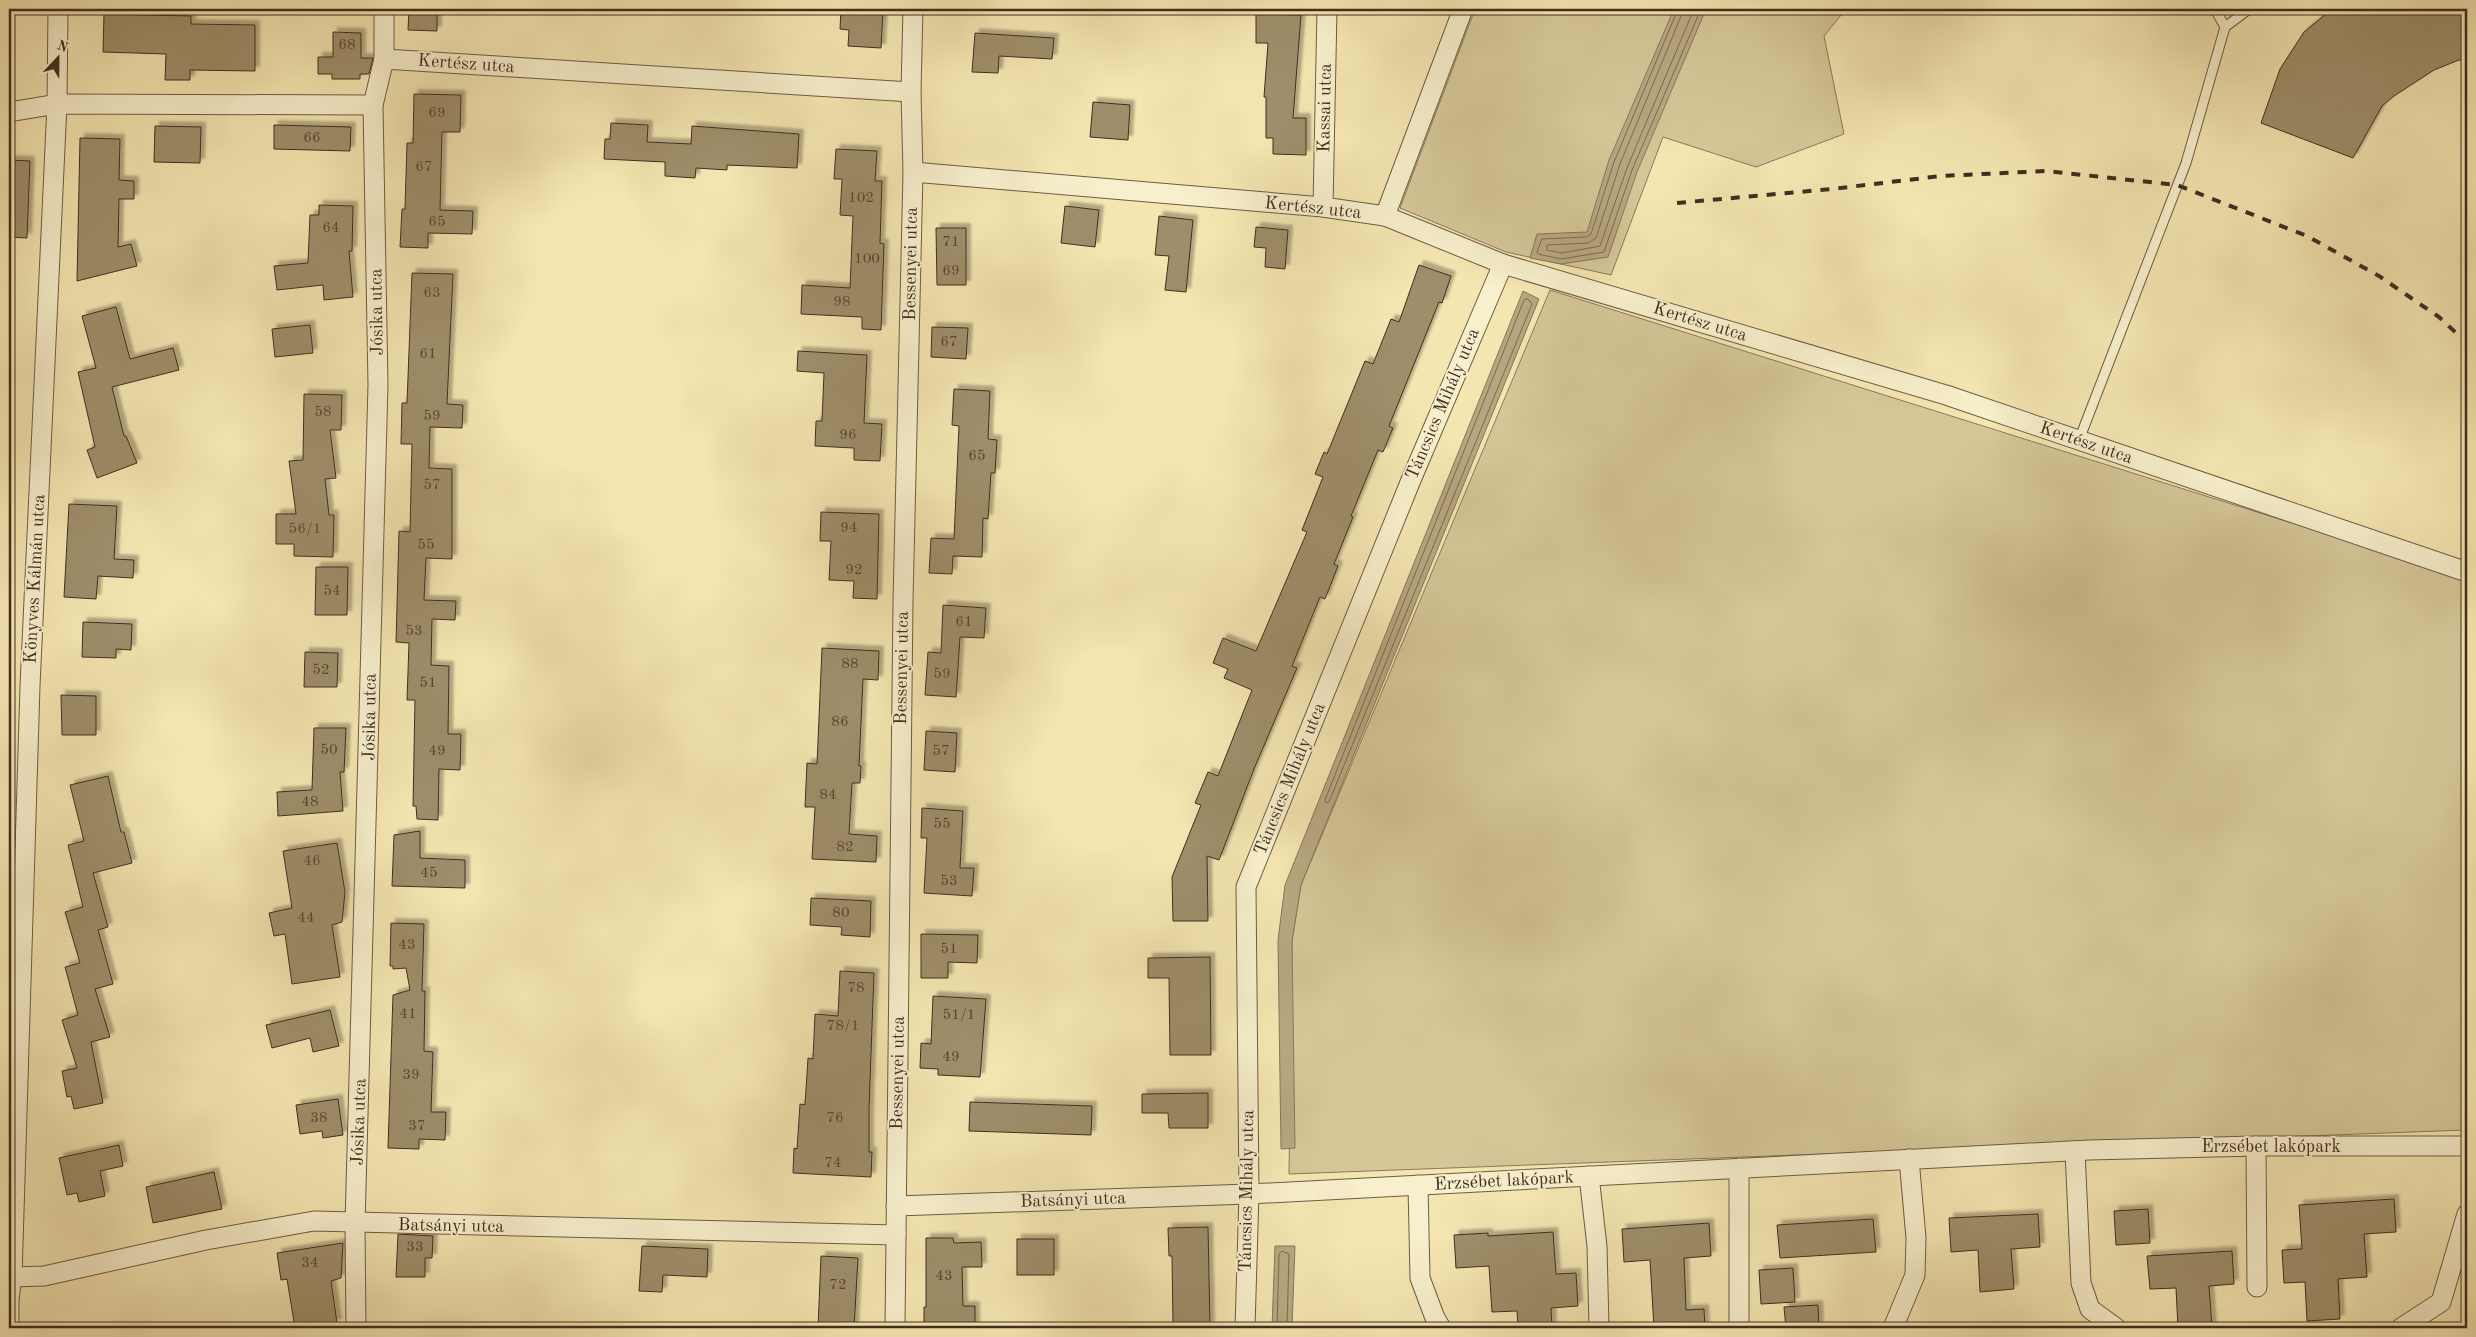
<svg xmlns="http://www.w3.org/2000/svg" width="2476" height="1337" viewBox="0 0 2476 1337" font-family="'Old Standard TT',serif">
	<defs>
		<filter id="shadow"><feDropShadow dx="4.5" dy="-4.5" stdDeviation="1" flood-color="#0004"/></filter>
	</defs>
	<rect width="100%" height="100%" fill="#f4e6b1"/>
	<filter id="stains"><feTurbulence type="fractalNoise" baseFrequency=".004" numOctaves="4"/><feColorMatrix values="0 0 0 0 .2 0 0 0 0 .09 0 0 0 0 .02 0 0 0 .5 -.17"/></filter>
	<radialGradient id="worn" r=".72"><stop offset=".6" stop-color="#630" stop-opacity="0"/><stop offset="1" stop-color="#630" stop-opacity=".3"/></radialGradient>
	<g fill="#d5c798" stroke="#8a7a5c">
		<path d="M 1475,9 L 1846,9 L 1824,36 L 1844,134 L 1756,167 L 1663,137 L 1611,275 L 1506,252 L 1400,208 Z"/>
		<path d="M 1550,290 L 2467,578 L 2467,1119 L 2465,1130 L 1289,1174 L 1292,941 L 1301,885 Z"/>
	</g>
	<g fill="#b7a780" stroke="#87775a">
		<path d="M 1674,9 L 1706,9 L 1637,172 L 1608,257 L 1561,264 L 1530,258 L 1537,234 L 1587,232 L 1609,160 Z"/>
		<path d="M 1523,291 L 1539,299 L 1301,885 L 1292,941 L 1295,1148 L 1281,1149 L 1278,940 L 1285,885 Z"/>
		<path d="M 1275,1246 L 1295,1246 L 1292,1328 L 1272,1328 Z"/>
	</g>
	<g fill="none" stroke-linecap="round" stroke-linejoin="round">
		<g stroke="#7c6a50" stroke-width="1">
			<path d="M 1678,9 L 1614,162 L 1591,234 L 1586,237 L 1542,239 L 1537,252 L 1538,254 L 1561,259 L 1604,252 L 1632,170 L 1701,9"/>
			<path d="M 1684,9 L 1620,164 L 1596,238 L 1588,243 L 1547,245 L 1547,250 L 1562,253 L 1600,246 L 1627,168 L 1694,9"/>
			<path d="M 1528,299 L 1532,304 L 1329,802 L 1326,803 L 1325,800 L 1524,300 Z"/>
			<path d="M 1277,1328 L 1279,1254 L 1282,1251 L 1289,1254 L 1287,1328"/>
		</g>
	</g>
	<g fill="#9e8e6b" stroke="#402e20" filter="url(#shadow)">
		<path d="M 409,9 L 437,9 L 437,31 L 408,30 Z"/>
		<path d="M 841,9 L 883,11 L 881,48 L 848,46 L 849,30 L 840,29 Z"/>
		<path d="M 2332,9 L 2467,9 L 2467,59 L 2459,60 L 2434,70 L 2394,96 L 2382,106 L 2353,158 L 2261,123 L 2280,69 L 2304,32 Z"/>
		<path d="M 104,14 L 191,16 L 191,24 L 255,25 L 255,71 L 190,70 L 190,80 L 165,80 L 166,54 L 103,52 Z"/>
		<path d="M 1256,14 L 1301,15 L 1293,118 L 1306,118 L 1306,155 L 1273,154 L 1273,138 L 1266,138 L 1266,97 L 1264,97 L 1268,43 L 1256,43 Z"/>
		<path d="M 333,32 L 361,33 L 361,58 L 373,58 L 369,74 L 360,74 L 360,79 L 332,79 L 332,74 L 318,74 L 318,57 L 333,57 Z"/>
		<path d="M 975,33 L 1054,38 L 1052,59 L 999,56 L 998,73 L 972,72 Z"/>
		<path d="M 414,94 L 461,95 L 460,132 L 442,132 L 440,210 L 473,211 L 472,234 L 428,233 L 428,248 L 400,247 L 402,209 L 405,209 L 407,143 L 413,143 Z"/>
		<path d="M 1093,102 L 1130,105 L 1128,140 L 1090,137 Z"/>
		<path d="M 611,123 L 648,125 L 647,142 L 691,144 L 692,126 L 799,134 L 797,168 L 727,165 L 727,170 L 696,168 L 695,178 L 665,176 L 665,162 L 604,159 L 605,139 L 610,139 Z"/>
		<path d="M 274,125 L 351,127 L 350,151 L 274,149 Z"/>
		<path d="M 155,126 L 201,127 L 200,163 L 154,162 Z"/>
		<path d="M 80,138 L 120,139 L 119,180 L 134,181 L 134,199 L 119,199 L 118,247 L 131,244 L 137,266 L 77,281 Z"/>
		<path d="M 836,149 L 877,151 L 875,181 L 882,181 L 880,243 L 884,244 L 881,330 L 862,329 L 862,317 L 801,314 L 802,285 L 850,288 L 853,216 L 840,215 L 842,179 L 834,179 Z"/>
		<path d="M 9,160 L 30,161 L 27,238 L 9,237 Z"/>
		<path d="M 319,205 L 353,206 L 352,251 L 349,251 L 353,297 L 324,300 L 323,285 L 277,290 L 274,266 L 308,263 L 310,215 L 319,215 Z"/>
		<path d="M 1065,206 L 1099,210 L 1095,247 L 1061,243 Z"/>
		<path d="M 1159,216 L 1193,220 L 1186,292 L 1165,290 L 1169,256 L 1155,255 Z"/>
		<path d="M 1256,227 L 1288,230 L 1285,269 L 1265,267 L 1266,248 L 1254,247 Z"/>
		<path d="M 936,228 L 966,228 L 966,285 L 937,285 Z"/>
		<path d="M 1419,265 L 1451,276 L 1442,303 L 1439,302 L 1389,426 L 1393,428 L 1383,452 L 1378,450 L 1351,516 L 1353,517 L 1334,564 L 1338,566 L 1325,599 L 1320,597 L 1292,666 L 1297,668 L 1254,769 L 1219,860 L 1207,856 L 1208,921 L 1173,921 L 1172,877 L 1201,805 L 1195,803 L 1208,772 L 1218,776 L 1252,690 L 1224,678 L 1228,669 L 1213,663 L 1223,638 L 1256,651 L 1307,532 L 1302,530 L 1323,477 L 1315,474 L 1324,452 L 1327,454 L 1365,361 L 1373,364 L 1391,319 L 1399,322 Z"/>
		<path d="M 412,273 L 453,274 L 447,404 L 463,405 L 462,428 L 430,427 L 429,468 L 452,469 L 452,559 L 426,558 L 424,600 L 456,601 L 455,620 L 432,619 L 431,665 L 449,666 L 448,734 L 461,734 L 460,770 L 439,769 L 438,820 L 417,819 L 416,806 L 413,806 L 415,700 L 407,700 L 409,643 L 396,642 L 399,531 L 410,532 L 412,444 L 401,444 L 402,403 L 407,403 Z"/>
		<path d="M 116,307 L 130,359 L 173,348 L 179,370 L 112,387 L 124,436 L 126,436 L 137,463 L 97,478 L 87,450 L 95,447 L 78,372 L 96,368 L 82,316 Z"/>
		<path d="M 310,325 L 313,353 L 275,357 L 272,329 Z"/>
		<path d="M 932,327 L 968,328 L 966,359 L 931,357 Z"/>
		<path d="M 798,351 L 867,355 L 864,423 L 882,424 L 880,461 L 854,460 L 854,448 L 815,446 L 816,421 L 822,421 L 824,373 L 797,371 Z"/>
		<path d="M 954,389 L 990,391 L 988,439 L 997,440 L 995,473 L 991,473 L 988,519 L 983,518 L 982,557 L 953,556 L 952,574 L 929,573 L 931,538 L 954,539 L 959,426 L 952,425 Z"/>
		<path d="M 304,394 L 342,395 L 341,430 L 330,430 L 336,478 L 325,479 L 329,515 L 334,515 L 333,557 L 294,556 L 294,544 L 276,544 L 276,514 L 296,514 L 289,461 L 303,460 Z"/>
		<path d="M 69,504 L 117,506 L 114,559 L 134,560 L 133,578 L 98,576 L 96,599 L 64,597 Z"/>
		<path d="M 821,512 L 879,514 L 877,599 L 853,598 L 854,581 L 829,580 L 831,541 L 820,541 Z"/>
		<path d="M 316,567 L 348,567 L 347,615 L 315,615 Z"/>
		<path d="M 943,605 L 986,608 L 984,638 L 960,637 L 956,697 L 925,695 L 928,652 L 941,653 Z"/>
		<path d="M 83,622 L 132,624 L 131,650 L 116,649 L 116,658 L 82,657 Z"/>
		<path d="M 822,648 L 879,651 L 878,680 L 863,679 L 859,766 L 861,766 L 860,783 L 852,783 L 849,834 L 877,836 L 876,862 L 812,859 L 815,807 L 805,807 L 807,763 L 817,764 Z"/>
		<path d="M 305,652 L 338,653 L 337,687 L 304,687 Z"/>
		<path d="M 61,695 L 96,696 L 96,735 L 62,735 Z"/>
		<path d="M 314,728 L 346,728 L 344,772 L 340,772 L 343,811 L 278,816 L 277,792 L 312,790 Z"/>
		<path d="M 926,731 L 957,733 L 955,772 L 924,770 Z"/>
		<path d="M 108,776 L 121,832 L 124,832 L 132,863 L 93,873 L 108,927 L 98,930 L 113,984 L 95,989 L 110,1037 L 91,1042 L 103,1103 L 74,1109 L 71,1096 L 67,1097 L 62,1071 L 77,1068 L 62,1020 L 78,1015 L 65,967 L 80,963 L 65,912 L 83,907 L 68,845 L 84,841 L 70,785 Z"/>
		<path d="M 922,808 L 963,811 L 960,868 L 974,868 L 972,896 L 924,893 L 927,838 L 921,838 Z"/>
		<path d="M 420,831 L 420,858 L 465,860 L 465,888 L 392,886 L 394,835 Z"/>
		<path d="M 337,843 L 345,892 L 342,922 L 332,925 L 340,977 L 292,984 L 285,934 L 274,936 L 269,913 L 292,908 L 283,851 Z"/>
		<path d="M 811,898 L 871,901 L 870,937 L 841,935 L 842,927 L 810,925 Z"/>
		<path d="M 391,923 L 424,924 L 422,991 L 425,991 L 424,1051 L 433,1052 L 431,1112 L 446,1112 L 445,1140 L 419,1139 L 419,1149 L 388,1148 L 393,995 L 410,990 L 406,968 L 393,969 L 393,966 L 390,966 Z"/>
		<path d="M 921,934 L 978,935 L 977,963 L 948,962 L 948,978 L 921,978 Z"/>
		<path d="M 1210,957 L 1211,1055 L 1170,1055 L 1169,978 L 1148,978 L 1148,958 Z"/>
		<path d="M 840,971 L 874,973 L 869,1108 L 869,1152 L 872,1152 L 871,1177 L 793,1173 L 794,1148 L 797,1149 L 800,1104 L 805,1105 L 808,1058 L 813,1059 L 815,1014 L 838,1016 Z"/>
		<path d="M 933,996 L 986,999 L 980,1077 L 938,1075 L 938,1069 L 920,1068 L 921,1043 L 931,1044 Z"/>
		<path d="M 330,1010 L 339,1046 L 313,1052 L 310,1038 L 272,1048 L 266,1025 Z"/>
		<path d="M 1208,1093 L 1208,1128 L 1169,1128 L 1168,1113 L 1142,1113 L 1142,1094 Z"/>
		<path d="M 338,1099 L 343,1135 L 323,1138 L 322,1131 L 300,1134 L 296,1105 Z"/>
		<path d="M 970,1102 L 1092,1106 L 1091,1135 L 969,1131 Z"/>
		<path d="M 119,1145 L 123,1166 L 100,1171 L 105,1196 L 79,1202 L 77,1193 L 67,1195 L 59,1158 Z"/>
		<path d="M 214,1172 L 222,1209 L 153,1223 L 146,1187 Z"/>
		<path d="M 2394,1199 L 2396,1232 L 2364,1234 L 2367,1277 L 2338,1279 L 2340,1319 L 2307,1321 L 2305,1282 L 2284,1283 L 2282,1250 L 2302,1249 L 2299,1205 Z"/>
		<path d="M 2148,1209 L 2150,1243 L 2116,1245 L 2114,1211 Z"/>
		<path d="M 2038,1214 L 2040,1247 L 2011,1249 L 2014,1289 L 1980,1292 L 1978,1250 L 1951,1252 L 1949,1218 Z"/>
		<path d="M 1873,1219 L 1876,1252 L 1780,1258 L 1777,1225 Z"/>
		<path d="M 1709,1223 L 1711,1256 L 1684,1258 L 1686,1310 L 1704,1309 L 1705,1328 L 1654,1328 L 1650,1260 L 1624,1262 L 1622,1229 Z"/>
		<path d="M 1208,1227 L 1210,1326 L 1173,1326 L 1172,1256 L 1169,1256 L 1168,1228 Z"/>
		<path d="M 1553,1232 L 1556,1274 L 1576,1273 L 1578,1306 L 1551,1308 L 1552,1328 L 1518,1328 L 1517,1311 L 1492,1312 L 1489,1266 L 1456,1268 L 1454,1235 L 1488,1233 L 1488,1236 Z"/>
		<path d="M 398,1234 L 433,1236 L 432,1258 L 425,1258 L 425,1277 L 396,1277 Z"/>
		<path d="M 926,1238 L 953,1238 L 954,1243 L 981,1242 L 982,1267 L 962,1267 L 963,1306 L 975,1306 L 975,1328 L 924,1328 L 924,1307 L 926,1307 Z"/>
		<rect x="1017" y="1239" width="37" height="36"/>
		<path d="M 343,1243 L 341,1278 L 331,1281 L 337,1323 L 295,1328 L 287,1279 L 281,1280 L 277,1253 Z"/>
		<path d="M 642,1246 L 708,1249 L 707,1277 L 663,1275 L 662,1292 L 639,1291 Z"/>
		<path d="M 2232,1251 L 2234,1284 L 2209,1286 L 2212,1328 L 2178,1328 L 2176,1288 L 2150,1289 L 2147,1256 Z"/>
		<path d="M 821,1256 L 858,1258 L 854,1328 L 818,1328 Z"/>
		<path d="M 1793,1268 L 1795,1302 L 1761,1304 L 1759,1270 Z"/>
		<path d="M 1818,1305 L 1819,1328 L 1786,1328 L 1784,1307 Z"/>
	</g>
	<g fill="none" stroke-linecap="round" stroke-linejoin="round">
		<defs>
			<g id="service">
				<path d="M 2215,9 L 2225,27"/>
				<path d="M 2079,440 L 2186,163 L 2225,27 L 2249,9"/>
			</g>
			<g id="minor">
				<path d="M 384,59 L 384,9"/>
				<path d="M 9,112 L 57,104 L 373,105"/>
				<path d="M 913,172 L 1323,207 L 1385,216 L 1503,264 L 1946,395 L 2467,572"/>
				<path d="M 1323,207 L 1327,9"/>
				<path d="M 1385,216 L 1463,9"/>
				<path d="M 2256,1146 L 2257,1287"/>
				<path d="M 2075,1151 L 2081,1283 L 2090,1309 L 2116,1328"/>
				<path d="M 1739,1168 L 1739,1328"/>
				<path d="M 1589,1176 L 1597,1246 L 1599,1328"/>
				<path d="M 1418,1185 L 1420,1278 L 1435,1318 L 1441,1328"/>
				<path d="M 896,1206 L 1249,1194 L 2089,1150 L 2256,1146 L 2467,1146"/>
				<path d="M 12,1277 L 44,1276 L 206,1240 L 314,1221 L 896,1235"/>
				<path d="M 9,1299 L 12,1277 L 30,686 L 57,104 L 58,9"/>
				<path d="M 9,1300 L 9,1328"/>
				<path d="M 356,1328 L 355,1224 L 378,385 L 373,105 L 384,59 L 911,92"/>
				<path d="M 895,1328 L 903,602 L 913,172 L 911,92 L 913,9"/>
				<path d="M 1245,1328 L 1249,1194 L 1246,887 L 1411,480 L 1503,264"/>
				<path d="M 1893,1328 L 1915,1275 L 1916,1238 L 1909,1159"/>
				<path d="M 2401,1328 L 2441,1302 L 2467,1214"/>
			</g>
		</defs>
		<use href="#service" stroke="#6d5c44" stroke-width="11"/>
		<use href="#minor" stroke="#6d5c44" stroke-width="21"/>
		<use href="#service" stroke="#f8efcc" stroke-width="9"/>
		<use href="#minor" stroke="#f8efcc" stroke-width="19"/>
		<path stroke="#402e20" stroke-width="4" stroke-dasharray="9 9" stroke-linecap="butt" d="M 1677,203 L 1832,189 L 1941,176 L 2046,171 L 2177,185 L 2307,236 L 2379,276 L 2439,317 L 2467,343"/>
	</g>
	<g text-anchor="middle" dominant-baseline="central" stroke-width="4" stroke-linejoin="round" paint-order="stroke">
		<g font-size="15" fill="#584633">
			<text x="347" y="45">68</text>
			<text x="437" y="113">69</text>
			<text x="312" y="138">66</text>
			<text x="424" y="167">67</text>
			<text x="861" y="198">102</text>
			<text x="437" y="222">65</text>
			<text x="331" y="228">64</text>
			<text x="951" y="242">71</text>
			<text x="867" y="259">100</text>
			<text x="951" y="271">69</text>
			<text x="432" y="293">63</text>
			<text x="842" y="302">98</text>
			<text x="949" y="342">67</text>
			<text x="428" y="354">61</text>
			<text x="323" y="412">58</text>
			<text x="432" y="416">59</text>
			<text x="848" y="435">96</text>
			<text x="977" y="456">65</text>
			<text x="432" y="485">57</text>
			<text x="849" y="528">94</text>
			<text x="305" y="529">56/1</text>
			<text x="426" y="545">55</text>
			<text x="854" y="570">92</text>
			<text x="332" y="591">54</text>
			<text x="964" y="622">61</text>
			<text x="414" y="631">53</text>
			<text x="850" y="664">88</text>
			<text x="321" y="670">52</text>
			<text x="942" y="674">59</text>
			<text x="428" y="683">51</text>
			<text x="840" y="722">86</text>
			<text x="329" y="750">50</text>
			<text x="437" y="751">49</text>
			<text x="941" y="751">57</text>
			<text x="828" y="795">84</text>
			<text x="310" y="802">48</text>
			<text x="942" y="824">55</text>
			<text x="845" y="847">82</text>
			<text x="312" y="861">46</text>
			<text x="429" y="873">45</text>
			<text x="949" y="881">53</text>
			<text x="841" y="913">80</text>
			<text x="306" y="918">44</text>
			<text x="407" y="945">43</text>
			<text x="949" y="949">51</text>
			<text x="856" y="988">78</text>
			<text x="408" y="1014">41</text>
			<text x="959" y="1015">51/1</text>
			<text x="843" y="1026">78/1</text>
			<text x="951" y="1057">49</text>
			<text x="411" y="1075">39</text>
			<text x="319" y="1118">38</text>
			<text x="835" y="1118">76</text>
			<text x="417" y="1126">37</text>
			<text x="833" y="1163">74</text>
			<text x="415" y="1247">33</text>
			<text x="310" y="1263">34</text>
			<text x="944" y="1276">43</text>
			<text x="838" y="1285">72</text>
		</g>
		<g font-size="18" fill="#402e20" stroke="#f8efcc">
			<text transform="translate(466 64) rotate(4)">Kertész utca</text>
			<text transform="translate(1325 108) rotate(-89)">Kassai utca</text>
			<text transform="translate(1313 208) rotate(6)">Kertész utca</text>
			<text transform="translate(911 264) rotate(-89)">Bessenyei utca</text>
			<text transform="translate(377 312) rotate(-91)">Jósika utca</text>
			<text transform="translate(1700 322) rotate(17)">Kertész utca</text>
			<text transform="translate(1443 404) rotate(-67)">Táncsics Mihály utca</text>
			<text transform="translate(2086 443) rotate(19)">Kertész utca</text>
			<text transform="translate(35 579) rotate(-87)">Könyves Kálmán utca</text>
			<text transform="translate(902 668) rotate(-89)">Bessenyei utca</text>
			<text transform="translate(370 717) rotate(-89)">Jósika utca</text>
			<text transform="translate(1290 779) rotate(-68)">Táncsics Mihály utca</text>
			<text transform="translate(898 1073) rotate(-89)">Bessenyei utca</text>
			<text transform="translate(359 1122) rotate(-88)">Jósika utca</text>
			<text x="2271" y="1147">Erzsébet lakópark</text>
			<text transform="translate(1504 1181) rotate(-3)">Erzsébet lakópark</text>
			<text transform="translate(1247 1191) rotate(-89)">Táncsics Mihály utca</text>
			<text transform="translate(1073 1200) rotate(-2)">Batsányi utca</text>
			<text transform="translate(451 1226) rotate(1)">Batsányi utca</text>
		</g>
	</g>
	<rect width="2476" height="1337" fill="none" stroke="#f4e6b1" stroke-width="30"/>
	<rect x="10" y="10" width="2456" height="1317" fill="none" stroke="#402e20" stroke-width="2.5"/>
	<rect x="15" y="15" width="2446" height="1307" fill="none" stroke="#402e20"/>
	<g transform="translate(58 58) rotate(22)" stroke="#f8efcc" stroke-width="4" paint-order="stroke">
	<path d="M0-4L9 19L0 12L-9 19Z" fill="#402e20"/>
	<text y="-8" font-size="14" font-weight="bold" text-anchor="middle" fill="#402e20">N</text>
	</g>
	<rect width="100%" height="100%" filter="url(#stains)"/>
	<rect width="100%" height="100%" fill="url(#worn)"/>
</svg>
